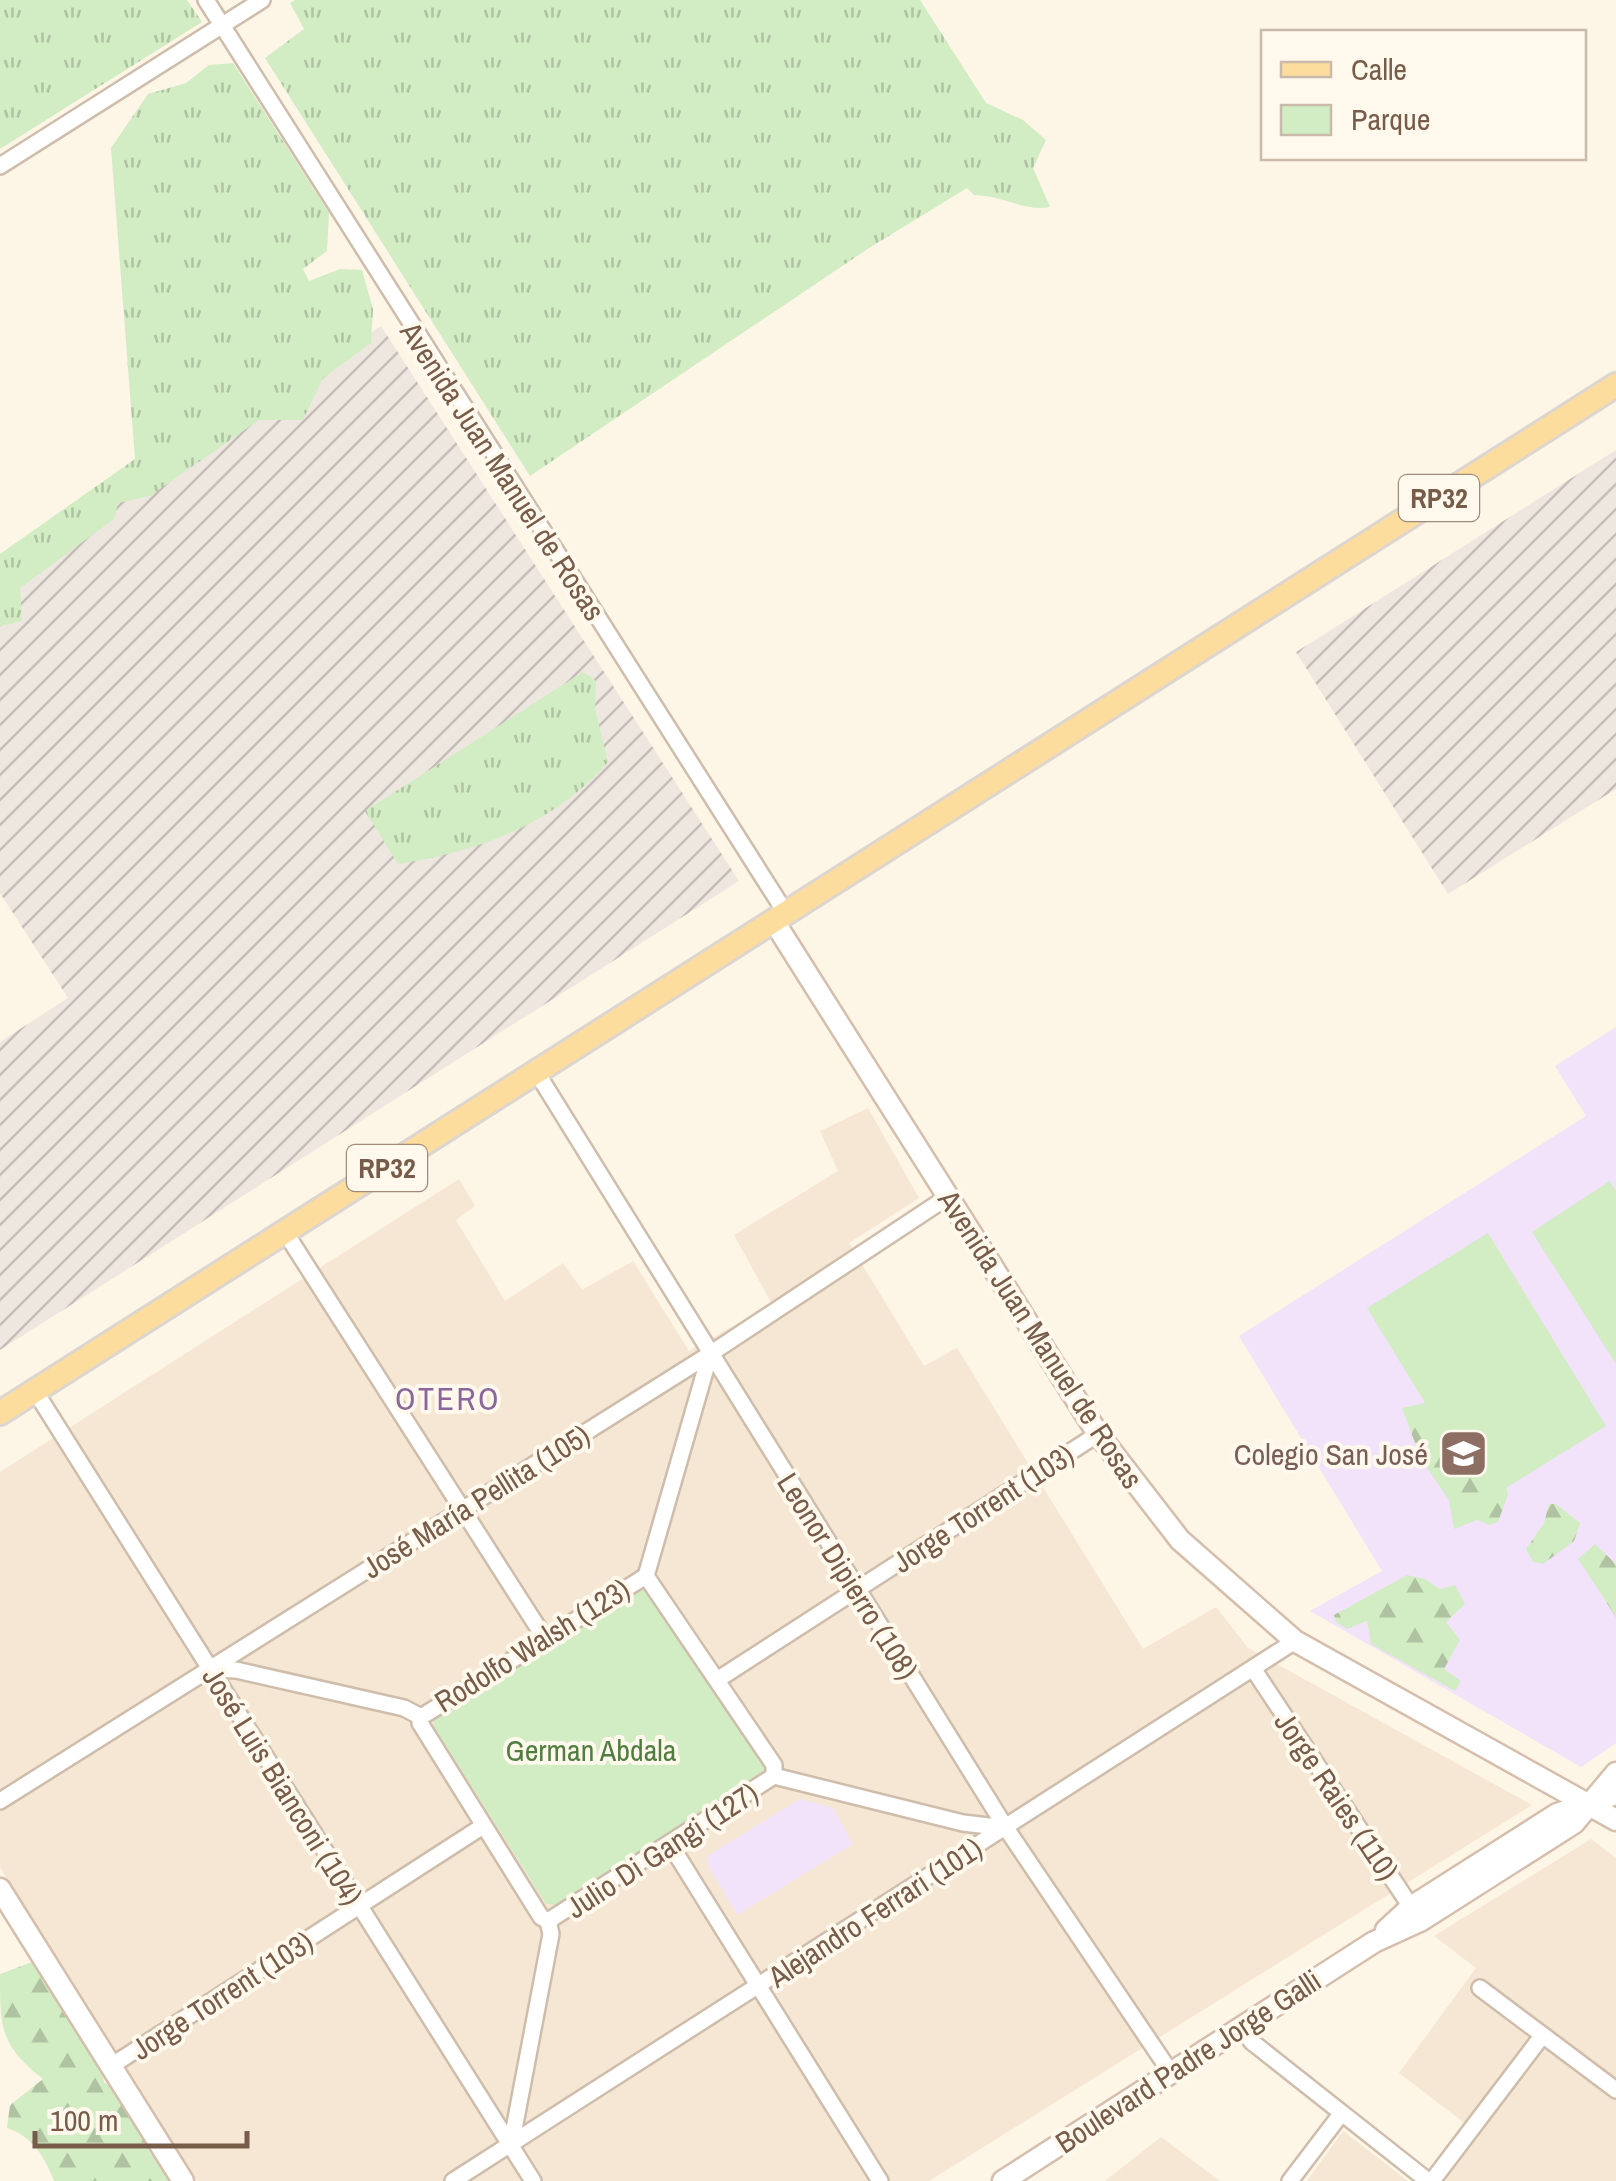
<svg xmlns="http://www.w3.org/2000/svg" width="1616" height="2181" viewBox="0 0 1616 2181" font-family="'Archivo Narrow',sans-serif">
	<defs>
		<pattern id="industrial-furrows" width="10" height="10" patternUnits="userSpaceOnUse" patternTransform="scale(2.5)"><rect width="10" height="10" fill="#ede7e0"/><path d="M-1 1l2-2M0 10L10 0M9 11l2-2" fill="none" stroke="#c5beb8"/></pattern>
		<pattern id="grass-tufts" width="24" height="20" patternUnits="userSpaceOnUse" patternTransform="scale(2.5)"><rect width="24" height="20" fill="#d2ecc4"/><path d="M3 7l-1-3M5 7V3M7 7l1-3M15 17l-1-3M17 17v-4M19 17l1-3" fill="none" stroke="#afc2a1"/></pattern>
		<pattern id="forest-firs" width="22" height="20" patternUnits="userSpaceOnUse" patternTransform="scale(2.5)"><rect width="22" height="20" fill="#d2ecc4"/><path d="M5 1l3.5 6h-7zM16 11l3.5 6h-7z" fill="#afc2a1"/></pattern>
	</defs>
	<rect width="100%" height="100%" fill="#fdf5e6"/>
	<g fill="#f5e7d4">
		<path d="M 868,1108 L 919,1198 L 849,1243 L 924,1366 L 957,1348 L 1143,1649 L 1216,1607 L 1248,1648 L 1532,1805 L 929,2181 L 197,2181 L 0,1867 L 0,1472 L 459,1179 L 475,1206 L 456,1220 L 505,1301 L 563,1263 L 582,1290 L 633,1261 L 689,1351 L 772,1304 L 734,1235 L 838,1171 L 820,1131 Z"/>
		<path d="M 1591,1839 L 1616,1858 L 1616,2181 L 1437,2181 L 1475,2131 L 1399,2073 L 1476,1968 L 1434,1936 Z"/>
		<path d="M 1343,2131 L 1408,2181 L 1307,2181 Z"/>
		<path d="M 1161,2137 L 1220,2181 L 1105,2181 Z"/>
	</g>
	<g fill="url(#industrial-furrows)">
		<path d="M 381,326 L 739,881 L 0,1350 L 0,1042 L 68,998 L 0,893 L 0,582 Z"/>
		<path d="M 1616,450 L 1616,789 L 1448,894 L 1296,652 Z"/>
	</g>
	<g fill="#f2e3fa">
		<path d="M 1616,1027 L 1616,1743 L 1581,1767 L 1310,1611 L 1382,1571 L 1239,1336 L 1586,1116 L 1555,1066 Z"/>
		<path d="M 800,1799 L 833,1808 L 853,1844 L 737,1915 L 707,1864 L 707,1856 Z"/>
	</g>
	<g fill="url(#grass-tufts)">
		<path d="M 0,0 L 187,0 L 202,22 L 0,149 Z"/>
		<path d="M 295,0 L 920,0 L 986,103 L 1023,120 L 1046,140 L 1033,168 L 1050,207 C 1024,212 1006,196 974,195 L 967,188 L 869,248 L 530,476 L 265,58 L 304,29 L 290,3 Z"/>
		<path d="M 233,63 L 329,213 L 327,251 L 303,269 L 309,281 L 340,269 L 362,270 L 373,309 L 371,343 L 323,378 L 303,420 L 259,420 L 150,496 L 118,503 L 114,519 L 20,588 L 22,621 L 0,626 L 0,554 L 135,459 L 111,148 L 148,94 L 186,83 L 209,65 Z"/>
		<path d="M 583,672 L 596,681 L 595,709 L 608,762 C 553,825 479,851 398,864 L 365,811 Z"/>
	</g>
	<g fill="url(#forest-firs)">
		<path d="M 1443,1399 L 1505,1482 L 1508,1494 L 1498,1522 L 1489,1525 L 1477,1520 L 1454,1529 L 1449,1500 L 1421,1459 L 1402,1408 Z"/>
		<path d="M 1549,1504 L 1556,1504 L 1580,1523 L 1574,1541 L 1543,1564 L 1533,1562 L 1526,1549 L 1544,1523 Z"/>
		<path d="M 1595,1544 L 1616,1564 L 1616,1617 L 1578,1559 Z"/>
		<path d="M 1407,1575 L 1425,1579 L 1440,1589 L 1455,1585 L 1465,1604 L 1446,1622 L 1460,1640 L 1444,1669 L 1461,1681 L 1455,1691 L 1371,1644 L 1367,1621 L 1347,1629 L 1336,1622 L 1334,1615 Z"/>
		<path d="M 35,1961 C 46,1980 105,2070 104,2082 L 113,2088 L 147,2140 L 148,2150 L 174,2181 L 54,2181 C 45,2157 32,2136 7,2128 L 10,2105 L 43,2079 C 0,2045 0,2028 0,1974 Z"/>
	</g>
	<g fill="#d2ecc4">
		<path d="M 1610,1181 L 1616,1191 L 1616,1364 L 1532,1232 Z"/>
		<path d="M 1488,1233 L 1606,1426 L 1485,1501 L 1367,1308 Z"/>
		<path d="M 636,1589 L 648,1591 L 766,1769 L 763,1776 L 558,1905 L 546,1904 L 434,1727 L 433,1717 Z"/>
	</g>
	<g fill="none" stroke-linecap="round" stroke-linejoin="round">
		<defs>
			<g id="minor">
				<path d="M 206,0 L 787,915"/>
				<path d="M 0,166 L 262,0"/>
				<path d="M 537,1073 L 1006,1828 L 1171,2073"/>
				<path d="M 285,1232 L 544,1637"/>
				<path d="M 35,1391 L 533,2181"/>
				<path d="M 646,1576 L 774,1765 L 774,1776"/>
				<path d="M 646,1576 L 710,1354"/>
				<path d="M 209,1669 L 236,1670 L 404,1708 L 421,1717"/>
				<path d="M 1254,1670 L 1415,1913"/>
				<path d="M 717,1680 L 1098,1434"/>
				<path d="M 421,1717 L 646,1576"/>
				<path d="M 421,1717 L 420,1723 L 541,1917 L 548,1921"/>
				<path d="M 774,1776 L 963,1823 L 1006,1828"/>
				<path d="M 0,1801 L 710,1354 L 949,1196"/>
				<path d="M 670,1844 L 880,2181"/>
				<path d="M 548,1921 L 774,1776"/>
				<path d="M 1480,1988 L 1616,2090"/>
				<path d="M 1241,2027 L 1252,2042 L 1428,2181"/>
				<path d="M 111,2066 L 483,1826"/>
				<path d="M 511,2145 L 551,1934 L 548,1921"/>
				<path d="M 453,2181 L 1295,1641"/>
				<path d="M 1290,2181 L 1341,2114"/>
				<path d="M 1432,2181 L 1542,2036"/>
			</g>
			<g id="secondary">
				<path d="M 775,923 L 1098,1434 L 1180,1540 L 1295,1641 L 1616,1820"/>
				<path d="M 0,1889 L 183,2181"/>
				<path d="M 1386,1930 L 1411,1907 L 1557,1814 L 1616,1794"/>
				<path d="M 1003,2181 L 1374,1942 L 1420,1921 L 1574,1823 L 1616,1773"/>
			</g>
			<path id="primary" d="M 0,1413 L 1616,385"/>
		</defs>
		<use href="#minor" stroke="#cfbdac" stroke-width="20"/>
		<use href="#secondary" stroke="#d5bfac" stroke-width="25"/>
		<use href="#primary" stroke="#dcd5d0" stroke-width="28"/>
		<use href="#minor" stroke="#fff" stroke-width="15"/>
		<use href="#secondary" stroke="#fff" stroke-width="20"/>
		<use href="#primary" stroke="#fddd9d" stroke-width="22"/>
	</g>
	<defs>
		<symbol id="school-square" viewBox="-11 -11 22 22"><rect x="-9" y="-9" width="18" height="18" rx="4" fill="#8d6e63" stroke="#fff9ed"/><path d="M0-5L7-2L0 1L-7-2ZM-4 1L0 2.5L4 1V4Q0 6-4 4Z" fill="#fff"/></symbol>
	</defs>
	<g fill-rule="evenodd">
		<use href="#school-square" x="1436" y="1426" width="55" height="55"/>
	</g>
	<g text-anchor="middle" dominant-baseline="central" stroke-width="8" stroke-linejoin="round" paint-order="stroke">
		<g fill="#fff9ed" stroke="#a08b7b" stroke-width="2.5">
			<rect x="1399" y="475" width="80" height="46" rx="8"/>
			<rect x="347" y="1145" width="80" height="46" rx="8"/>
		</g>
		<g font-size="28" font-weight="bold" fill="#785c4a">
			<text x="1439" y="498">RP32</text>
			<text x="387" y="1168">RP32</text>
		</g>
		<g font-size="30" fill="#785c4a" stroke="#fff9ed">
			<text transform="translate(503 471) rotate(57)">Avenida Juan Manuel de Rosas</text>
			<text transform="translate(1041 1339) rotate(57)">Avenida Juan Manuel de Rosas</text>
			<text transform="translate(476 1501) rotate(-32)">José María Pellita (105)</text>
			<text transform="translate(983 1508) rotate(-33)">Jorge Torrent (103)</text>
			<text transform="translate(848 1576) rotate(58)">Leonor Dipierro (108)</text>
			<text transform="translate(532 1645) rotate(-32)">Rodolfo Walsh (123)</text>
			<text transform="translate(283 1786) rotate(58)">José Luis Bianconi (104)</text>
			<text transform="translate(1337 1796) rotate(56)">Jorge Raies (110)</text>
			<text transform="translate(662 1850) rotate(-33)">Julio Di Gangi (127)</text>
			<text transform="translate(875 1912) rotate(-33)">Alejandro Ferrari (101)</text>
			<text transform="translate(222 1995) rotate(-33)">Jorge Torrent (103)</text>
			<text transform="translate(1188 2061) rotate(-33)">Boulevard Padre Jorge Galli</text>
		</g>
		<g font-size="30" fill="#785e54" stroke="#fff9ed" text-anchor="end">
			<text x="1428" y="1454">Colegio San José</text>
		</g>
		<g font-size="30" fill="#507e41" stroke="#fff9ed">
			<text x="591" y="1750">German Abdala</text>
		</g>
		<g font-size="32" letter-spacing="2.5" fill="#8b659b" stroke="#fff9ed">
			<text x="448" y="1398">OTERO</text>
		</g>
	</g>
	<rect x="1261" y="30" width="325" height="130" fill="#fff9ed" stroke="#c9baac" stroke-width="2.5"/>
	<rect x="1281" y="62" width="50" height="15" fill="#fddd9d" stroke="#c9baac" stroke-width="2.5"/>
	<text x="1351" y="80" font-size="30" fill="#785c4a">Calle</text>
	<rect x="1281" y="105" width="50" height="30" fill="#d2ecc4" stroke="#c9baac" stroke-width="2.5"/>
	<text x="1351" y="130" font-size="30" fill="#785c4a">Parque</text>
	<path d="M35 2131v15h212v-15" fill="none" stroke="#785c4a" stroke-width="5"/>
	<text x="50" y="2131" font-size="30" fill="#785c4a" stroke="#fff9ed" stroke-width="8" paint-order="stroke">100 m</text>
</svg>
